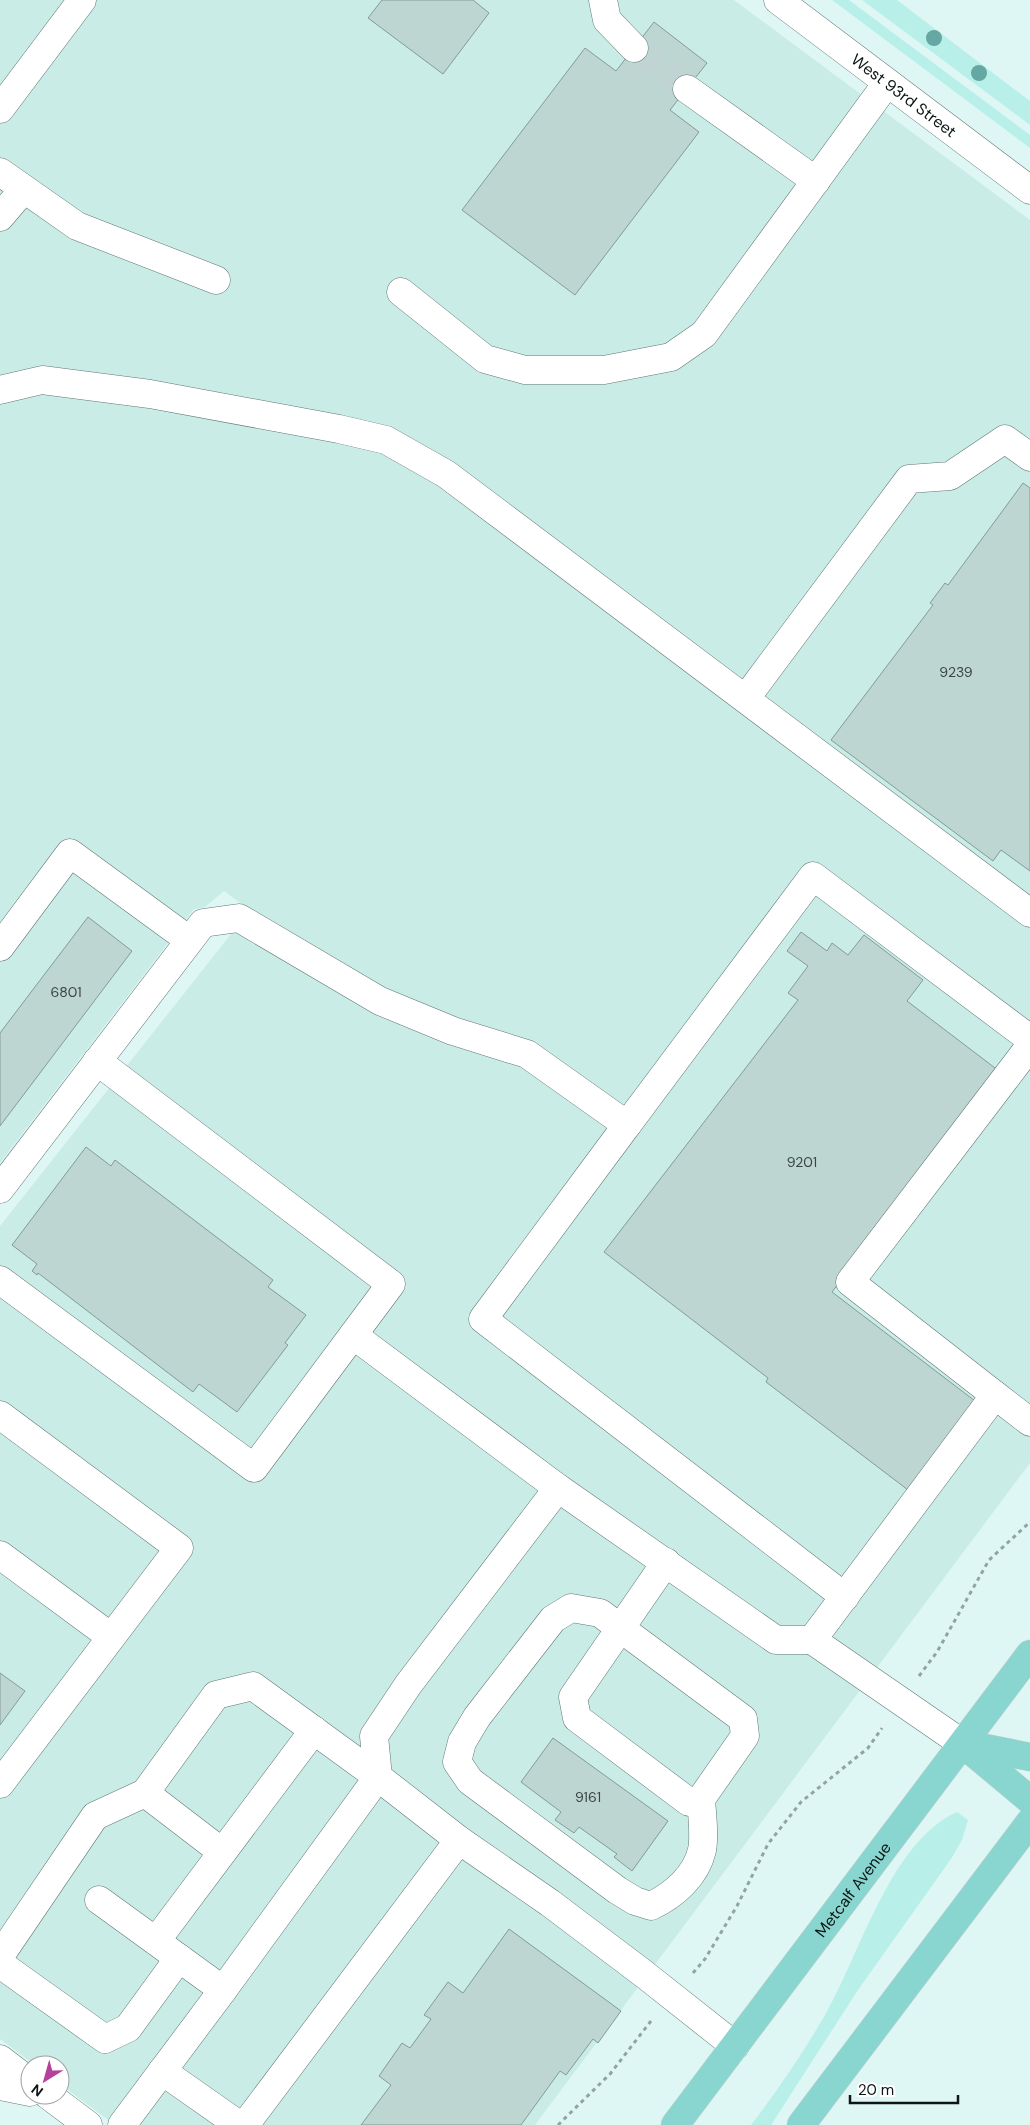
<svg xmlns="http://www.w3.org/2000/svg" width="1030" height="2125" viewBox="0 0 1030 2125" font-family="'DM Sans',sans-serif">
	<rect width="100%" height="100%" fill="#dff7f4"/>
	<path fill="#caece7" d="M 0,0 L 734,0 L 1030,220 L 1030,1463 L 535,2125 L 115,2125 L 60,2084 L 60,2065 L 35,2065 L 0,2039 L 0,1226 L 250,910 L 224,891 L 205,907 L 194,909 L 0,1163 Z"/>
	<g fill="#b8efe9">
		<path d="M 832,0 L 849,0 L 1030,135 L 1030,148 Z"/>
		<path d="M 862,0 L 897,0 L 1030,101 L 1030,125 Z"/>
		<path d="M 957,1812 L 968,1820 L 962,1840 L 951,1859 L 858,1990 L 771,2125 L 751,2125 C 778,2090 803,2053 825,2015 C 860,1955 890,1842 957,1812 Z"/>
	</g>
	<g fill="#bed6d2" stroke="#849b98">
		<path d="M 382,0 L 473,0 L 489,13 L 443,74 L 368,18 Z"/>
		<path d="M 654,22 L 707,63 L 670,110 L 699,132 L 575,295 L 462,210 L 585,48 L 616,71 Z"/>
		<path d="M 1023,483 L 1030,488 L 1030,871 L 1001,850 L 993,861 L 831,740 L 933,605 L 930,603 L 945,583 L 948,585 Z"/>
		<path d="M 88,917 L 132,951 L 0,1126 L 0,1033 Z"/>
		<path d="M 801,932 L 827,951 L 832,943 L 848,955 L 864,935 L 923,980 L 907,1001 L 999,1071 L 832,1292 L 979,1404 L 912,1493 L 766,1382 L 768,1378 L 604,1252 L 798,1000 L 788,993 L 808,966 L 787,951 Z"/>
		<path d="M 86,1147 L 111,1166 L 115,1160 L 273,1280 L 268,1287 L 306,1315 L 285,1343 L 288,1345 L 237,1412 L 199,1384 L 193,1392 L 38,1273 L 37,1275 L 32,1271 L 37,1264 L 12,1245 Z"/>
		<path d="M 0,1673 L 25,1691 L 0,1725 Z"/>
		<path d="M 553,1738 L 668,1821 L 632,1871 L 614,1857 L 617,1854 L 579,1827 L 574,1833 L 555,1820 L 561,1812 L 521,1782 Z"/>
		<path d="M 509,1929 L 621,2011 L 598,2043 L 593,2039 L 566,2075 L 560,2071 L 521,2125 L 361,2125 L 391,2085 L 379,2076 L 402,2043 L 410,2048 L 431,2019 L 424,2015 L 448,1982 L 463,1993 Z"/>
	</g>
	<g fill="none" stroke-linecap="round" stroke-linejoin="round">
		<path stroke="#c0d5d3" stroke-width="28" stroke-dasharray="28 14" stroke-linecap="butt" d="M 634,48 L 687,89"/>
		<defs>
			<g id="minor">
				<path d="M 603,0 L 607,20 L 634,48"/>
				<path id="s1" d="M 778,0 L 1030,190"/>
				<path d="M 687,89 L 816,181"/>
				<path d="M 0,109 L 82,0"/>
				<path d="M 0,172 L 77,226 L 216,280"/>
				<path d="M 0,217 L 24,189"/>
				<path d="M 401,292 L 485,359 L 525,370 L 604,370 L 671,357 L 704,334 L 887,83"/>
				<path d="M 0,390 L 42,380 L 150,394 L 339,429 L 386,440 L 446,474 L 1030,913"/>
				<path d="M 746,698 L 909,479 L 950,476 L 1005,439 L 1030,457"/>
				<path d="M 0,947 L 70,853 L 189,940"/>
				<path d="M 627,1125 L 483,1319 L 845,1597"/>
				<path d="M 0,1189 L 203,923 L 239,918 L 380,1001 L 453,1031 L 527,1054 L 627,1125 L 813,876 L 1030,1039"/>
				<path d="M 0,1280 L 254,1468 L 391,1284 L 97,1061"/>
				<path d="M 353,1335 L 558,1488"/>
				<path d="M 995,1395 L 1030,1422"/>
				<path d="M 0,1415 L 179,1548 L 0,1784"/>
				<path d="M 0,1555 L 111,1637"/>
				<path d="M 666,1562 L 573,1697 L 577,1718 L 689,1802 L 701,1799 L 745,1736 L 743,1719 L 600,1613 L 571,1608 L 553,1619 L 477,1717 L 462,1742 L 457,1762 L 470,1781 L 617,1890 L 635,1901 L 651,1906 C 674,1895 696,1876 702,1850 C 705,1835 702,1815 701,1799"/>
				<path d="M 963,1744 L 812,1640 L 995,1395 L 850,1282 L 1030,1046"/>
				<path d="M 145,1793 L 222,1852"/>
				<path d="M 99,1900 L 223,1990 L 122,2125"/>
				<path d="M 156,1941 L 314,1730"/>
				<path d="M 0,1956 L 95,1816 L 145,1793 L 216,1695 L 253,1686 L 378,1777 L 223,1990"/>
				<path d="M 0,1964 L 105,2039 L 128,2028 L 179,1958"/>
				<path d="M 735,2046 L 644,1974 L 550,1903 L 459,1840 L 378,1777 L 374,1736 L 408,1685 L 558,1488 L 776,1640 L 812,1640"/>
				<path d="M 0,2059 L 30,2082"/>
				<path d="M 162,2071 L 239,2125"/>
				<path d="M 0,2086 L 30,2092"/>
				<path d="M 48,2095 L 88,2125"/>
				<path d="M 245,2125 L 459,1840"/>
			</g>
			<g id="major">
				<path d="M 963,1744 L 1030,1800"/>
				<path d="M 965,1744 L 1030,1757"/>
				<path id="s2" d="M 675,2125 L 1030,1654"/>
				<path d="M 801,2125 L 1030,1822"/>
			</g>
		</defs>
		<use href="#minor" stroke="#617774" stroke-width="29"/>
		<use href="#major" stroke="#d3d5d5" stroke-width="29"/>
		<g stroke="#92a4a2" stroke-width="3" stroke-dasharray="4 4" stroke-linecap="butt">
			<path d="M 919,1676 L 937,1652 L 989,1560 L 1030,1522"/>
			<path d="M 693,1973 L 705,1959 L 737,1906 L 768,1844 L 801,1802 L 868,1748 L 882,1728"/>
			<path d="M 558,2125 L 610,2074 L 651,2021"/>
		</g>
		<use href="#minor" stroke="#fff" stroke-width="28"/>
		<use href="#major" stroke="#89d6d0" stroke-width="28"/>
	</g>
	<g fill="#65a7a2">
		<circle cx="934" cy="38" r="8"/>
		<circle cx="979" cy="73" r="8"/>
	</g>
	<g text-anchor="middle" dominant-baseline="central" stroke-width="4" stroke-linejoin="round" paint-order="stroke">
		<g font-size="14" fill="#394644">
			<text x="956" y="672">9239</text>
			<text x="66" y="992">6801</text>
			<text x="802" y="1162">9201</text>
			<text x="588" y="1797">9161</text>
		</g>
		<g font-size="16" fill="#0d1615" stroke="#fff">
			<text stroke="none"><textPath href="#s1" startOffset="158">West 93rd Street</textPath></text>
			<text stroke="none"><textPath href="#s2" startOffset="295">Metcalf Avenue</textPath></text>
		</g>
	</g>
	<g transform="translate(45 2080) rotate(217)"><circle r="24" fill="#ffffff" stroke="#9ea2a1"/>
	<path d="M0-4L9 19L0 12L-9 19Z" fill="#b4419c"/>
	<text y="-8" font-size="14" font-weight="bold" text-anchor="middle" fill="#0d1615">N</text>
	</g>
	<path d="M850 2095v8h108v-8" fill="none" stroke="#0d1615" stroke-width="2.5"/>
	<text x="858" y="2095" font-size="15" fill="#0d1615" stroke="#ffffff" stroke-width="4" paint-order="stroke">20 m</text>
</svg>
